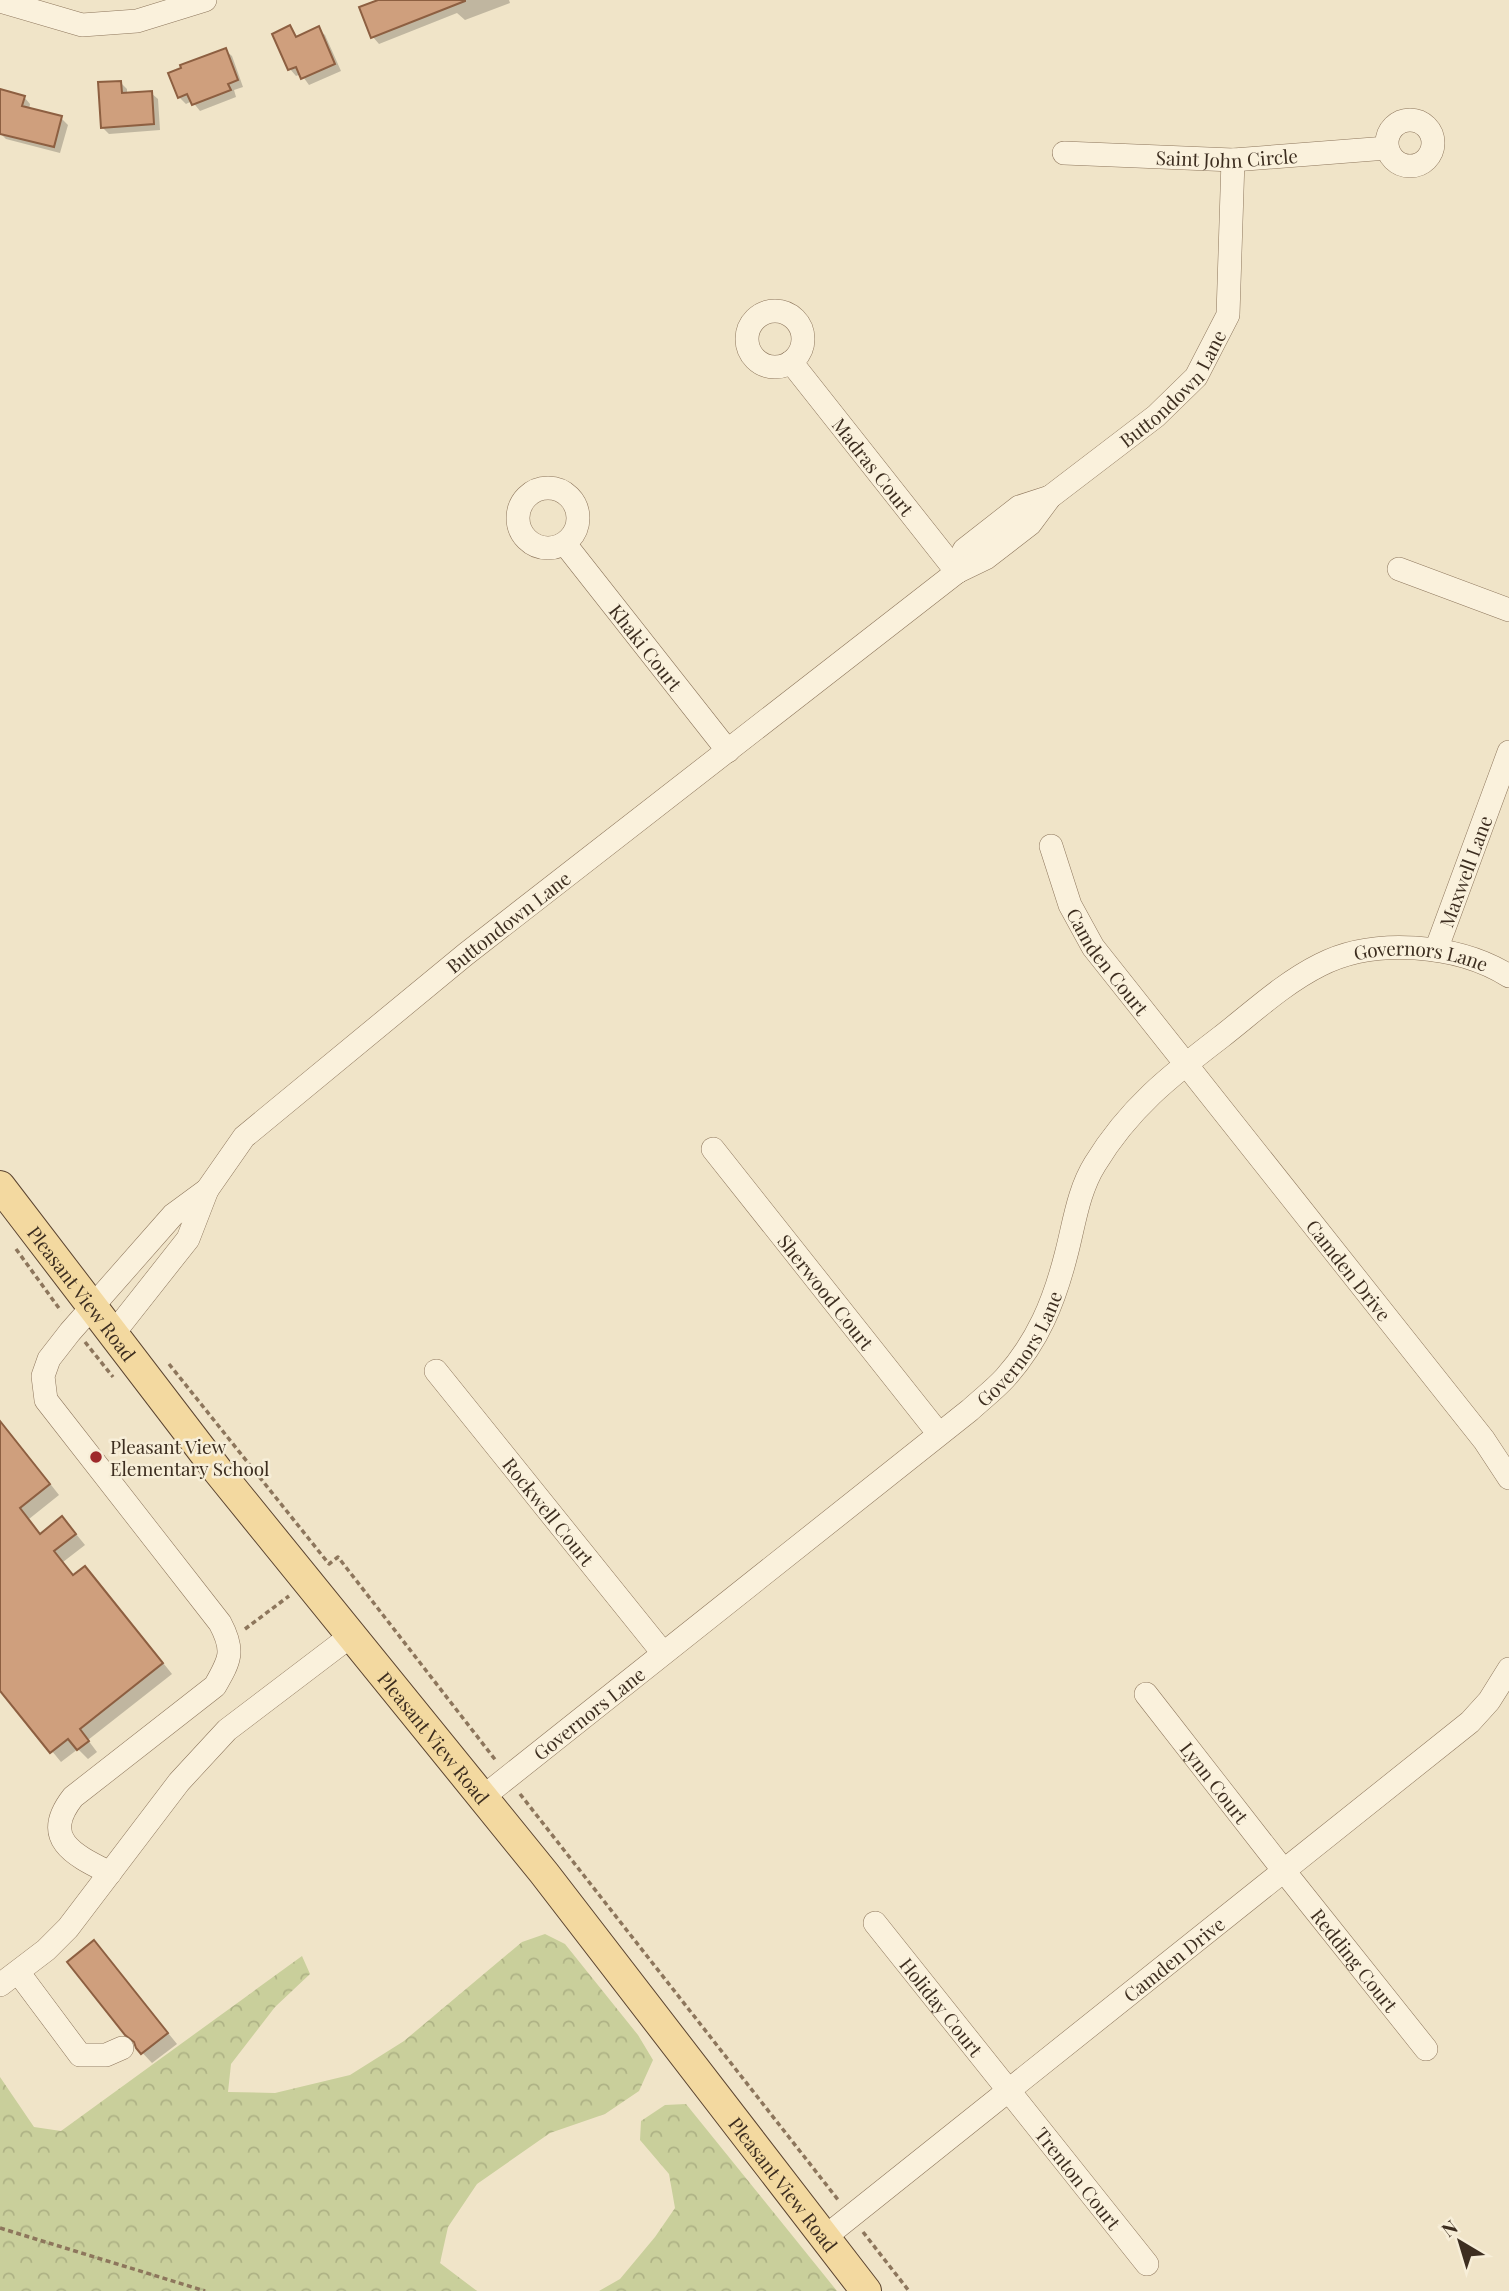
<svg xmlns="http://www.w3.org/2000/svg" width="1509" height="2291" viewBox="0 0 1509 2291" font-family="'Playfair Display',serif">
	<defs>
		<pattern id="forest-crowns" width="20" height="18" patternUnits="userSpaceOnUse" patternTransform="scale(1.75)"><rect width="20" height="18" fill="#c9cf9b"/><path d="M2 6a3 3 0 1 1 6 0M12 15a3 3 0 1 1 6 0" fill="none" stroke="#aeb285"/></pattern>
	</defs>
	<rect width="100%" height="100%" fill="#f0e4c8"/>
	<g fill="url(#forest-crowns)">
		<path d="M 545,1934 L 565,1944 L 638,2035 L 653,2060 L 639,2091 L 605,2114 L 550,2133 L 477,2184 L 448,2227 L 440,2263 L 477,2291 L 0,2291 L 0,2077 L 34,2127 L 61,2131 L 302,1956 L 310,1974 L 275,2007 L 231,2064 L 228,2092 L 275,2093 L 350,2075 L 404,2041 L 522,1942 Z"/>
		<path d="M 686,2104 L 837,2291 L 599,2291 L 620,2279 L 655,2237 L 675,2208 L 669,2174 L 640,2140 L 641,2121 L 665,2105 Z"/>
	</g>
	<g fill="#0003">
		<path d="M 382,0 L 509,0 L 510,3 L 465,20 L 457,13 L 379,44 L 373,37 Z"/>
		<path d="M 290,27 L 298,38 L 318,29 L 325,35 L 341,71 L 309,85 L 301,74 L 296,76 L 290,69 Z"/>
		<path d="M 225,50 L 232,56 L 243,87 L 234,90 L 236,97 L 200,111 L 192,101 L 186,104 L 179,97 Z"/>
		<path d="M 121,83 L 127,89 L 127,94 L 151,93 L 158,99 L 160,130 L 109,134 L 102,127 Z"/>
		<path d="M 0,94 L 24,97 L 30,104 L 29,110 L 61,118 L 68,125 L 60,153 L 6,139 L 0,133 Z"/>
		<path d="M 0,1420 L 59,1495 L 29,1519 L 41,1535 L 62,1518 L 72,1529 L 85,1545 L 63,1562 L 74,1576 L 85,1568 L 95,1578 L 172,1674 L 88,1740 L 97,1752 L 88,1759 L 78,1749 L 61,1762 L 0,1688 Z"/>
		<path d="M 94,1942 L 177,2044 L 152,2063 L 137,2047 Z"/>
	</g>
	<g fill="#cf9f7d" stroke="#8d5f41" stroke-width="2">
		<path d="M 378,0 L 465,0 L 465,1 L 371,38 L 359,7 Z"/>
		<path d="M 290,25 L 296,37 L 319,26 L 335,64 L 301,79 L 296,67 L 288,70 L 272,34 Z"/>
		<path d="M 226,48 L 238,80 L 228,84 L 231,90 L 192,105 L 187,94 L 178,98 L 168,73 L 181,68 L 180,65 Z"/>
		<path d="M 121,81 L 122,93 L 152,91 L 154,124 L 101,128 L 98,82 Z"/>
		<path d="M 0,89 L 25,96 L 22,106 L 62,116 L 54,147 L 0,134 Z"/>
		<path d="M 0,1421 L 50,1484 L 20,1508 L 40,1534 L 62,1516 L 76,1534 L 54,1551 L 73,1575 L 85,1566 L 163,1663 L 80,1729 L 89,1741 L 77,1750 L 68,1739 L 50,1753 L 0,1691 Z"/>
		<path d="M 94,1940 L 168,2033 L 141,2054 L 136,2048 L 134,2042 L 125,2035 L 67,1962 Z"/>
	</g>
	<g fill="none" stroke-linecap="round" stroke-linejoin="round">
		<defs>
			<g id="minor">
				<path d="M 0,1 L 82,25 L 137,21 L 205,0"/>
				<circle cx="1410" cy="143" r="23"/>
				<path id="s1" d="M 1064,153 L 1233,160 L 1387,148"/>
				<circle cx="775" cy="339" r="28"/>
				<path id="s2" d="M 791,362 L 957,572"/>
				<circle cx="548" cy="518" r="30"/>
				<path id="s3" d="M 565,544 L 728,751"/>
				<path d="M 1399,569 L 1509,610"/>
				<path d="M 957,572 L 964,550 L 1019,507 L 1050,497"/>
				<path id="s4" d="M 1051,846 L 1070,905 L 1093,947 L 1484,1440 L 1509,1478"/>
				<path id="s5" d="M 1436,950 L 1509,752"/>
				<path id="s6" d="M 713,1149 L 939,1434"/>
				<path d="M 113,1334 L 188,1239 L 207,1190"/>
				<path id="s7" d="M 436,1371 L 663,1653"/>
				<path id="s8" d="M 1146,1694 L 1284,1871 L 1426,2049"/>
				<path id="s9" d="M 483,1797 L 970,1410 C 982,1399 995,1389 1005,1378 C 1038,1341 1054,1302 1066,1255 C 1074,1225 1078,1191 1095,1164 C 1129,1108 1170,1076 1221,1037 C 1253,1012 1284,983 1320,965 C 1374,937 1458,944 1509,976"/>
				<path id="s10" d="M 110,1873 C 74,1855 40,1839 73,1797 L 215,1686 C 230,1660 235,1651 220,1623 L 46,1400 L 43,1376 L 49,1359 L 70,1332 L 173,1215 L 207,1190 L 244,1137 L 466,954 L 957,572 L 986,558 L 1030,524 L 1050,497 L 1156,416 L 1196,377 L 1228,315 L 1233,160"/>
				<path id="s11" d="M 875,1923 L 1147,2264"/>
				<path d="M 18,1972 L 80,2055 L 106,2055 L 122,2048"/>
				<path d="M 0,1985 L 46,1950 L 68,1928 L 179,1782 L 227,1730 L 352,1635"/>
				<path id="s12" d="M 825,2237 L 1470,1722 L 1489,1701 L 1509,1669"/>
			</g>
			<g id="major">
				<path id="s13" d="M 0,1186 L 218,1471 L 544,1873 L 866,2291"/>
			</g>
		</defs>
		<use href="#minor" stroke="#8d765c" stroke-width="24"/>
		<use href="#major" stroke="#5b4430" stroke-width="32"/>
		<g stroke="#8d765c" stroke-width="3.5" stroke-dasharray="5 3.5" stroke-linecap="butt">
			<path d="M 16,1249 L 61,1311"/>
			<path d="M 85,1342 L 113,1377"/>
			<path d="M 169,1364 L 329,1564 L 338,1557 L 497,1762"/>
			<path d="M 245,1629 L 289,1596"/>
			<path d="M 520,1794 L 839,2201"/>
			<path d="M 0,2228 L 205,2291"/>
			<path d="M 863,2232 L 909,2291"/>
		</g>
		<use href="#minor" stroke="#faf1dc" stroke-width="23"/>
		<use href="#major" stroke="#f3d9a0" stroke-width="30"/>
	</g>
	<circle fill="#9e2a2b" stroke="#f7eed8" stroke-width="2.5" cx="96" cy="1457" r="7"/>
	<g text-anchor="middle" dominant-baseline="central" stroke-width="5" stroke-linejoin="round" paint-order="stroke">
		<g font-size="19" fill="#3d2e20" stroke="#f7eed8">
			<text stroke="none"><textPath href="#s1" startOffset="163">Saint John Circle</textPath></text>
			<text stroke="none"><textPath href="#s10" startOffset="2172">Buttondown Lane</textPath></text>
			<text stroke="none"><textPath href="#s2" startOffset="133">Madras Court</textPath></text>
			<text stroke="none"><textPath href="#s3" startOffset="131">Khaki Court</textPath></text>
			<text stroke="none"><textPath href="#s5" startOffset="84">Maxwell Lane</textPath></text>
			<text stroke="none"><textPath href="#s10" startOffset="1316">Buttondown Lane</textPath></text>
			<text stroke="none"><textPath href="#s4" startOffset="130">Camden Court</textPath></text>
			<text stroke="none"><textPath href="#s9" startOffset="1311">Governors Lane</textPath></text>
			<text stroke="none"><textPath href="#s4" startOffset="522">Camden Drive</textPath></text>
			<text stroke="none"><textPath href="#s6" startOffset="182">Sherwood Court</textPath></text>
			<text stroke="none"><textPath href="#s13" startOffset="135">Pleasant View Road</textPath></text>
			<text stroke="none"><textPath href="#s9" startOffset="702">Governors Lane</textPath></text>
			<text stroke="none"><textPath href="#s7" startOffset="180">Rockwell Court</textPath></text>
			<text stroke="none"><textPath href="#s9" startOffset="135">Governors Lane</textPath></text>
			<text stroke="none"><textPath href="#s13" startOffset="702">Pleasant View Road</textPath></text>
			<text stroke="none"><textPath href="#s8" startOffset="112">Lynn Court</textPath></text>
			<text stroke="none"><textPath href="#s12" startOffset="446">Camden Drive</textPath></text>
			<text stroke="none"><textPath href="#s8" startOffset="338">Redding Court</textPath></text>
			<text stroke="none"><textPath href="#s11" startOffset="107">Holiday Court</textPath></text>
			<text stroke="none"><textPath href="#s11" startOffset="326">Trenton Court</textPath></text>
			<text stroke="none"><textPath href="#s13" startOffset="1269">Pleasant View Road</textPath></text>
		</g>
		<g font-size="19" fill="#3d2e20" stroke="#f7eed8" text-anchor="start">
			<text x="110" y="1446">Pleasant View<tspan x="110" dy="22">Elementary School</tspan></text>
		</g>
	</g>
	<g transform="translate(1460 2242) rotate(322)" stroke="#f7eed8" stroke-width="5" paint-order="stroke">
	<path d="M0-5L12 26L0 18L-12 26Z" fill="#3d2e20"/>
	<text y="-10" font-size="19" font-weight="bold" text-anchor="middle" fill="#3d2e20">N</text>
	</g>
</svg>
